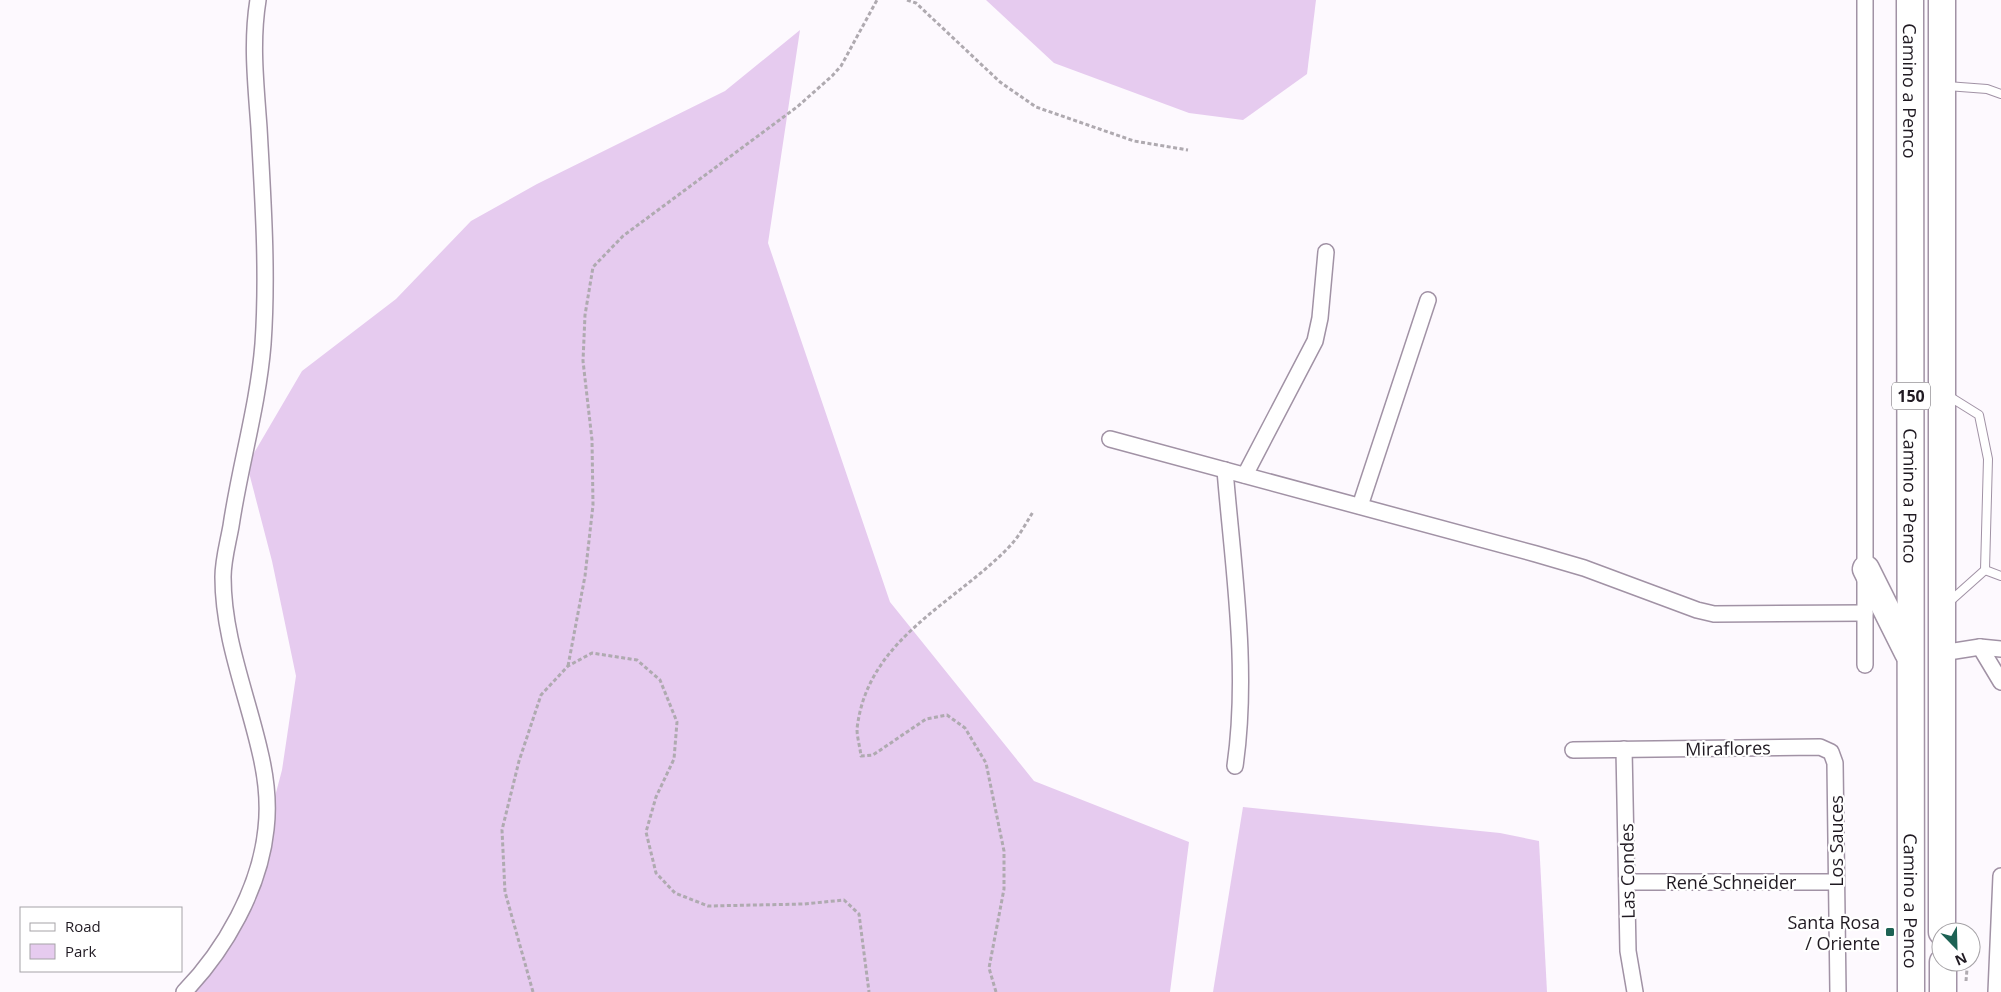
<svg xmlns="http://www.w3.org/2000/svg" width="2001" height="992" viewBox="0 0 2001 992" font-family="'Open Sans',sans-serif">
	<rect width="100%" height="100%" fill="#fdf9fe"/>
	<g fill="#e6cbef">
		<path d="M 986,0 L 1316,0 L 1307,74 L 1243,120 L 1189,113 L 1054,63 Z"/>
		<path d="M 800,30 L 768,243 L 890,602 L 1034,781 L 1189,842 L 1170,992 L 178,992 L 225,934 L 256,868 L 282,770 L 296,676 L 272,561 L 247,465 L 302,371 L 396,299 L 471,221 L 537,184 L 725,91 Z"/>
		<path d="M 1243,807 L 1500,833 L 1539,841 L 1547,992 L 1213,992 Z"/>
	</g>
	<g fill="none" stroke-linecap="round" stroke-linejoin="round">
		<defs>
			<g id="service">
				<path d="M 1947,86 L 1987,89 L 2001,94"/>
				<path d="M 1947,395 L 1979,415 L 1988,459 L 1985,570 L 1948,603"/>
				<path d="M 1985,570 L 2001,576"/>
			</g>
			<g id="minor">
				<path d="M 1865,0 L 1865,665"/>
				<path d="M 1110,439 L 1536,554 L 1584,568 L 1697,610 L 1714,614 L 1865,613"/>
				<path d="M 1225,470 C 1233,568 1249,668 1235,766"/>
				<path d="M 1245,475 L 1315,341 L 1320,318 L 1326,252"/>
				<path d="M 1360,506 L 1428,300"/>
				<path d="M 1980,647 L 2001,682"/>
				<path d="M 1942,653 L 1980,647 L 2001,649"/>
				<path d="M 1624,749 L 1628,951 L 1635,992"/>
				<path d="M 1573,750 L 1820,747 L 1831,752 L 1835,763 L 1838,992"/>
				<path d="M 1627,882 L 1836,882"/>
				<path d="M 184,992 C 225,950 260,888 266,829 C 269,804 266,777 260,752 C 247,694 223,638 223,577 C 223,560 228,543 231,526 C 240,465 258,406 263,344 C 268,273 263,200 259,128 C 256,85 251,43 258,0"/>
				<path d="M 1996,992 L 2001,876"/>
			</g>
			<g id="trunk">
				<path id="s1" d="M 1910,0 L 1911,992"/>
				<path d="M 1942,0 L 1942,932"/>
				<path d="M 1866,569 L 1908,653"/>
				<path d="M 1943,962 L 1943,992"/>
			</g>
		</defs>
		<use href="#service" stroke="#a192a5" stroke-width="10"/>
		<use href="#minor" stroke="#a192a5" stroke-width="18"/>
		<use href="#trunk" stroke="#a192a5" stroke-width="29"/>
		<g stroke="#afaab0" stroke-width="3" stroke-dasharray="4 2.5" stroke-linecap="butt">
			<path d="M 907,0 L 916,3 L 1000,82 L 1036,107 L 1134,141 L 1188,150"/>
			<path d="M 568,666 L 585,576 L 593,505 L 592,440 L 583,361 L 585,315 L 593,267 L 623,236 L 797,107 L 832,76 L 841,66 L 877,0"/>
			<path d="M 1966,981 L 1967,969"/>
			<path d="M 533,992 L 505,892 L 502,830 L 519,761 L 541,695 L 568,666 L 592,653 L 637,660 L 660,680 L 677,722 L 674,759 L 656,797 L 646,832 L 656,873 L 675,893 L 708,906 L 804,904 L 844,900 L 859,914 L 869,992"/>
			<path d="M 996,992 L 989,968 L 1004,889 L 1004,851 L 986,763 L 965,728 L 947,715 L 926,719 L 873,755 L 861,756 C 860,747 857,737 857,729 C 867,639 953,605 1009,547 C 1019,537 1026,523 1033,512"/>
		</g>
		<use href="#service" stroke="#fff" stroke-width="8"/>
		<use href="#minor" stroke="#fff" stroke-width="15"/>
		<use href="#trunk" stroke="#fff" stroke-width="26"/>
	</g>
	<rect fill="#1d6254" stroke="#fff" stroke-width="2" x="1885" y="927" width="10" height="10" rx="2.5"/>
	<g text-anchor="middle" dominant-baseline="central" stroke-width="4.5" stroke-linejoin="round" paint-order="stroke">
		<rect fill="#fff" stroke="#635f64" stroke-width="1" x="1892" y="382.5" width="38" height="27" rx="4"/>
		<g font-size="16" font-weight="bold" fill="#201a22">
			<text x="1911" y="396">150</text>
		</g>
		<g font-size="18" fill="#201a22" stroke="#fff">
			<text stroke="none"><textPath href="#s1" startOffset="91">Camino a Penco</textPath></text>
			<text stroke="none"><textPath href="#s1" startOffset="496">Camino a Penco</textPath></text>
			<text transform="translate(1728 748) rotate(-1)">Miraflores</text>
			<text transform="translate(1836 841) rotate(-90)">Los Sauces</text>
			<text transform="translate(1627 871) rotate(-91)">Las Condes</text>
			<text x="1731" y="882">René Schneider</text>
			<text stroke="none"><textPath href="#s1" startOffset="901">Camino a Penco</textPath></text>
		</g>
		<g font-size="18" fill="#201a22" stroke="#fff" text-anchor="end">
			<text x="1880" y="922">Santa Rosa<tspan x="1880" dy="21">/ Oriente</tspan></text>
		</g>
	</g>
	<rect x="20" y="907" width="162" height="65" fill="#ffffff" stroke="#a6a3a7"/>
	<rect x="30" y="923" width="25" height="8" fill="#ffffff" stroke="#a6a3a7"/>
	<text x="65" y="932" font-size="15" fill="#201a22">Road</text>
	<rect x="30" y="944" width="25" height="15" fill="#e6cbef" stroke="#a6a3a7"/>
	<text x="65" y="957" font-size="15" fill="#201a22">Park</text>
	<g transform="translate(1956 947) rotate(157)"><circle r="24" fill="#ffffff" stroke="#a6a3a7"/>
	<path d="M0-4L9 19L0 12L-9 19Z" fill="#1d6254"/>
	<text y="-8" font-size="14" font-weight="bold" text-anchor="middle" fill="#201a22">N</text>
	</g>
</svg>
